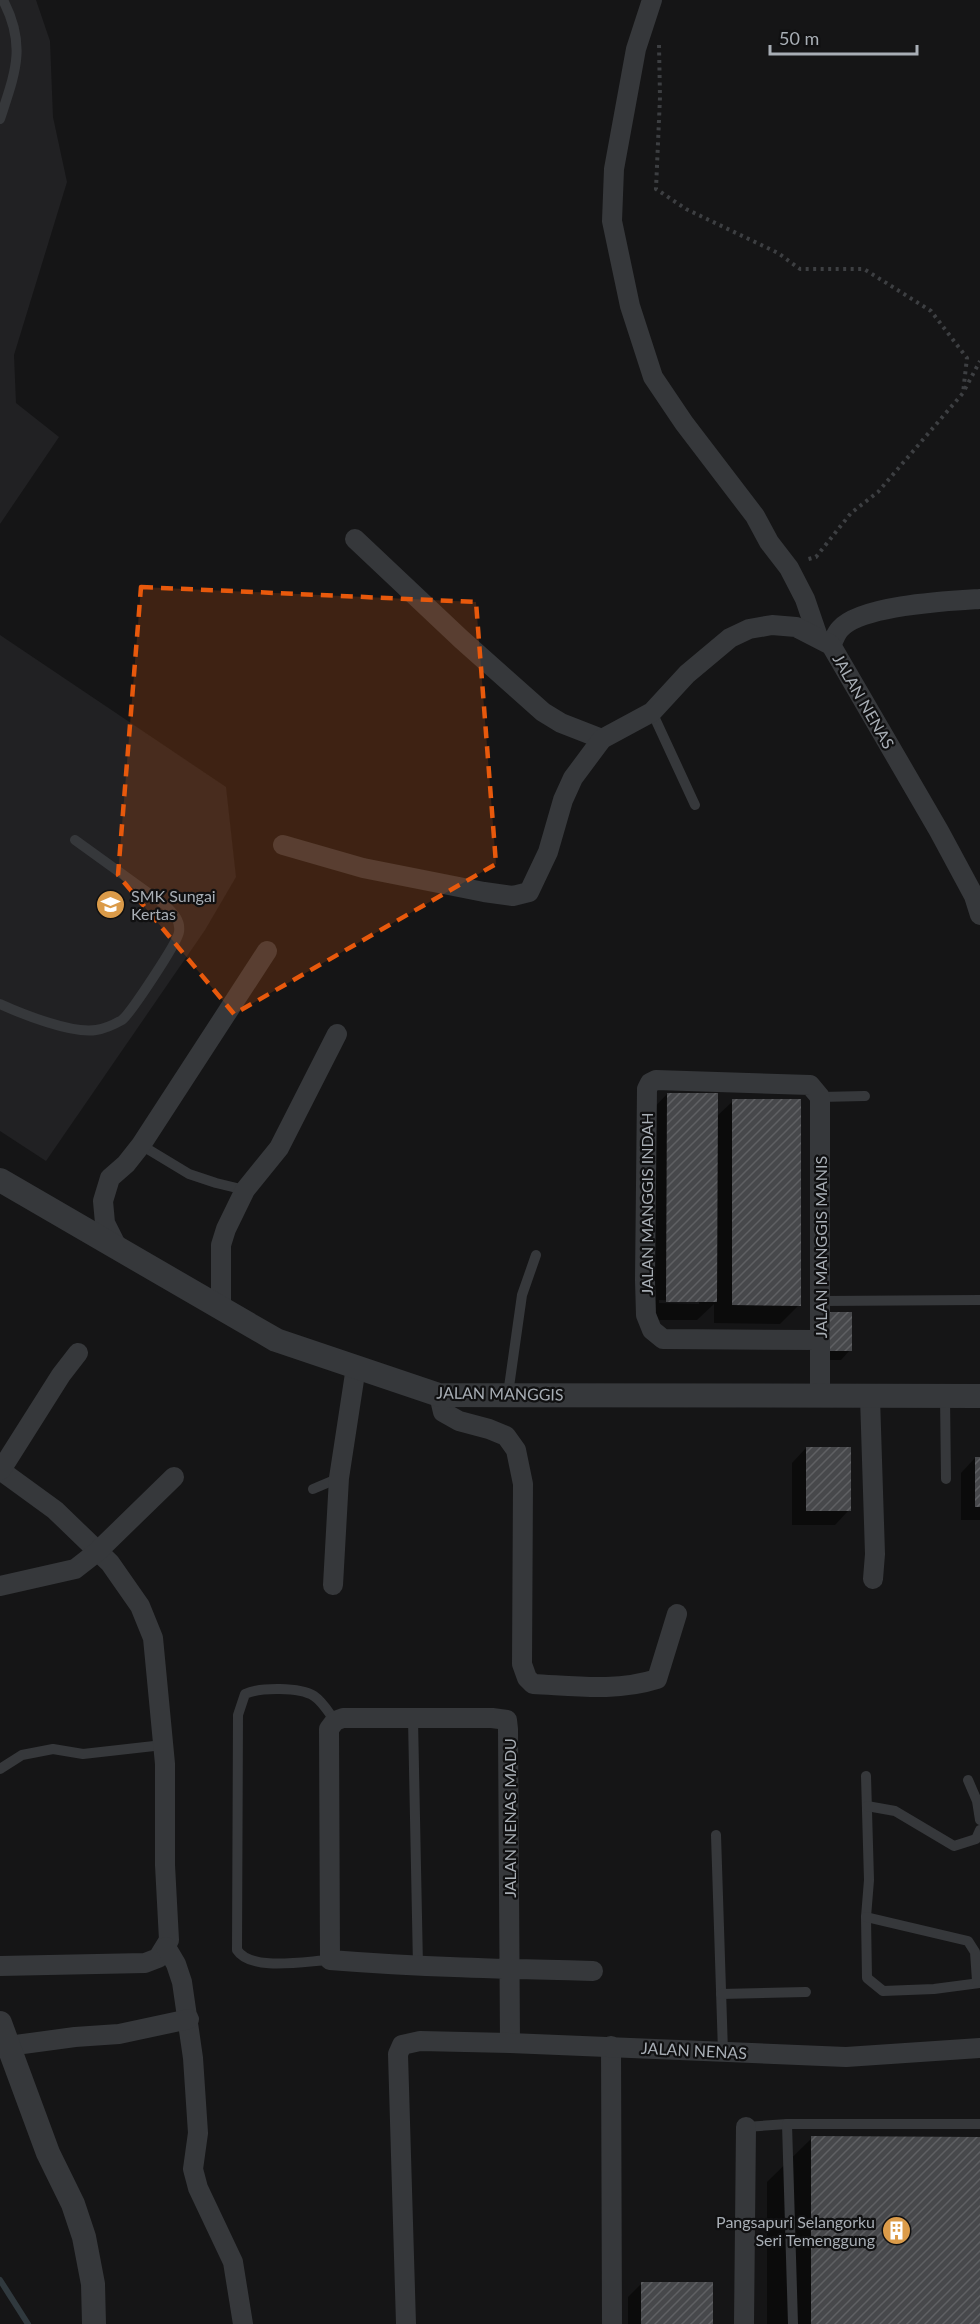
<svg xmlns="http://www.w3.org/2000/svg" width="980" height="2324" viewBox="0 0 980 2324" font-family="Lato,sans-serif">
	<defs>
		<pattern id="building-hatch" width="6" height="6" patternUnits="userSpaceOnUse" patternTransform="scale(1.5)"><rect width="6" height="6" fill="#47484b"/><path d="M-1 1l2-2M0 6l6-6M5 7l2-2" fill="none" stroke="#5f6063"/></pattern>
	</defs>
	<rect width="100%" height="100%" fill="#151516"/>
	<g fill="#212123">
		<path d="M 0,0 L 36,0 L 50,41 L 53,117 L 67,182 L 14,355 L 16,403 L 59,437 L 0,524 Z"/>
		<path d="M 0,635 L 226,787 L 236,877 L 205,930 L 46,1161 L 0,1131 Z"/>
	</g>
	<g fill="#0007" fill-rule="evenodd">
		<path d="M 667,1094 L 716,1117 L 733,1101 L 799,1305 L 780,1324 L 714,1323 L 714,1304 L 697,1320 L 648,1320 L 649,1113 ZM 659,1300 L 699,1301 L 699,1304 L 659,1303 Z"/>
		<path d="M 818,1323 L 850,1350 L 841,1360 L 818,1360 Z"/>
		<path d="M 806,1448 L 849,1510 L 835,1525 L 792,1525 L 792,1463 Z"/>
		<path d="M 975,1458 L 980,1458 L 980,1520 L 961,1520 L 961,1473 Z"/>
		<path d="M 812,2138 L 980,2138 L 980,2324 L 767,2324 L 767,2182 Z"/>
		<path d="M 642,2283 L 711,2324 L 628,2324 L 628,2297 Z"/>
	</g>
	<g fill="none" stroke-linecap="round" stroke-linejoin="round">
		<path stroke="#30393e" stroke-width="6" d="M 0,2280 L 28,2324"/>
	</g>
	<g fill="url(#building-hatch)">
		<path d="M 667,1093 L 718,1093 L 717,1302 L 666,1302 Z"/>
		<path d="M 732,1099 L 801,1099 L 801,1306 L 732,1305 Z"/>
		<rect x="827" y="1312" width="25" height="39"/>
		<rect x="806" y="1447" width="45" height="64"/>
		<rect x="975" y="1457" width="5" height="50"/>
		<path d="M 811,2136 L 980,2137 L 980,2324 L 811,2324 Z"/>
		<rect x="641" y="2282" width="72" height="42"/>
	</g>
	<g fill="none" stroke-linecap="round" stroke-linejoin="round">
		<g stroke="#3d3f42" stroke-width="4" stroke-dasharray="3 4.5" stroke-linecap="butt">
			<path d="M 659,45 L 660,97 L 656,189 L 686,209 L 778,253 L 800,269 L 864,269 L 931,311 L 967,358 L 963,393 L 878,492 L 851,513 L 816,557 L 805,560"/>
			<path d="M 965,389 L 980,361"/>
		</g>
		<g stroke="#36383b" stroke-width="10">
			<path d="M 0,119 C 15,73 27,46 3,0"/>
			<path d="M 652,712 L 695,805"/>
			<path d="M 0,1004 C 22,1014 72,1034 96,1030 C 104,1029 115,1024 122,1020 C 130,1014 178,942 179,932 C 181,920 172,912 165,905 L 75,840"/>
			<path d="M 820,1097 L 865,1096"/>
			<path d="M 141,1145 L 189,1174 L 216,1183 L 245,1190"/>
			<path d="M 820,1301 L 980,1300"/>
			<path d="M 508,1394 L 522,1295 L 536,1255"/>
			<path d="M 945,1396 L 946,1479"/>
			<path d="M 313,1489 L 339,1478"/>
			<path d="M 413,1719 L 418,1966"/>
			<path d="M 0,1769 L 22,1755 L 53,1749 L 83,1754 L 163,1745"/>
			<path d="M 866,1776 L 869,1880 L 866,1917 L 867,1978 L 883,1991 L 934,1989 L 980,1983"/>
			<path d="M 968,1780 L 977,1801 L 980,1820"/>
			<path d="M 867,1806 L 895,1811 L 954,1846 L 976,1839 L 980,1830"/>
			<path d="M 716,1835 L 723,2052"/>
			<path d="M 866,1917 L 968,1941 L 975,1952 L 977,1981"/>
			<path d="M 330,1960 C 306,1961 251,1972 237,1950 L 238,1715 L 245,1694 C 260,1687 300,1687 314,1696 C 323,1702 329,1713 335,1721"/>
			<path d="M 721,1994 L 806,1992"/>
			<path d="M 746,2127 L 787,2124"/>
			<path d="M 793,2324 L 787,2124 L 980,2124"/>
		</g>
		<g stroke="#36383b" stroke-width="20">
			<path d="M 652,0 L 636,49 L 614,169 L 612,221 L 630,306 L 653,377 L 684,423 L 755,516 L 769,542 L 789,568 L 805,599 L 818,637"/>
			<path d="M 355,539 L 461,639 L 543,712 L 561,723 L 602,739"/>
			<path d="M 831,645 C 834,640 836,633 840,629 C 861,605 948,601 980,599"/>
			<path d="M 283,845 L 363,868 L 484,892 L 513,896 L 529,892 L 548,852 L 563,800 L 573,778 L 602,739 L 652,712 L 687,674 L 730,638 L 749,629 L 772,625 L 796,627 L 831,645 L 939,831 L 974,896 L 980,915"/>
			<path d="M 117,1247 L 105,1223 L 103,1201 L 110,1178 L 126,1164 L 141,1145 L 267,951"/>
			<path d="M 221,1308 L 221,1245 L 226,1229 L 245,1190 L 279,1148 L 337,1034"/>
			<path d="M 820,1340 L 663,1339 L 652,1330 L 646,1315 L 645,1280 L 647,1089 L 650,1083 L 656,1080 L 810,1085 L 820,1097 L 820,1397"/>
			<path d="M 439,1395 L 443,1412 L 459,1421 L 489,1429 L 506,1436 L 516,1450 L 523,1484 L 522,1664 L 527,1678 L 533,1684 C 575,1686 616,1692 657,1679 L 677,1614"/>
			<path d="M 870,1397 L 875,1554 L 873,1579"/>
			<path d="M 0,1470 L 55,1510 L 110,1563 L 140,1606 L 153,1638 L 165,1764 L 165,1865 L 169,1940 L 158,1958 L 145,1963 L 0,1966"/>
			<path d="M 1,1470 L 61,1375 L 78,1353"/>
			<path d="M 333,1585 L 339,1478 L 356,1367"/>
			<path d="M 0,1586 L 75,1569 L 98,1551 L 174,1477"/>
			<path d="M 166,1947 L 176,1964 L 182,1982 L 193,2058 L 198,2133 L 193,2169 L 198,2188 L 233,2262 L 243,2324"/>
			<path d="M 510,2043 L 508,1729 L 507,1720 L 492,1718 L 343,1718 L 335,1721 L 329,1729 L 330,1960 C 418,1967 505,1969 593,1971"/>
			<path d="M 8,2046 L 75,2037 L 119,2034 L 189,2019"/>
			<path d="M 611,2046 L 612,2324"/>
			<path d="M 406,2324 L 398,2054 L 402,2045 L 420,2041 L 510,2043 L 846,2057 L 980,2048"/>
			<path d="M 744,2324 L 746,2127"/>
		</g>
		<g stroke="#36383b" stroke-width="24">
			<path d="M 0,1180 L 276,1340 L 439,1395 L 980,1396"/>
			<path d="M 0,2023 L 48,2153 L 73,2204 L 84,2237 L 93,2284 L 94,2324"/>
		</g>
	</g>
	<path fill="#e8590c" fill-opacity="0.2" stroke="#e8590c" stroke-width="4.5" stroke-dasharray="12 8" stroke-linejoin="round" d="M 141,587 L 476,602 L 496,864 L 234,1014 L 118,875 Z"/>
	<defs>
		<symbol id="school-disc" viewBox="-11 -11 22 22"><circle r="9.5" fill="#db9b49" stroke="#101011"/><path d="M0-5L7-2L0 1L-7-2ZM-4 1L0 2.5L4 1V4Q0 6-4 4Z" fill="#fff"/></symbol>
		<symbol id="building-disc" viewBox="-11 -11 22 22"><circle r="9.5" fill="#db9b49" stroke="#101011"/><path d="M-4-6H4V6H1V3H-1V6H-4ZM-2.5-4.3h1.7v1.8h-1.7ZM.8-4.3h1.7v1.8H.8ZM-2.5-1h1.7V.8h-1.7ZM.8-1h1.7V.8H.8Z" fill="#fff"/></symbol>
	</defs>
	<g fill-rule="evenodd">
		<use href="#school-disc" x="94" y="888" width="33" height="33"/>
		<use href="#building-disc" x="880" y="2214" width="33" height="33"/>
	</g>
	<g text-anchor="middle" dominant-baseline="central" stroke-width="4.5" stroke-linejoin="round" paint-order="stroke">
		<g font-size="16" fill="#a8aeb5" stroke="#101011">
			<text transform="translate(864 701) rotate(60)">JALAN NENAS</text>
			<text transform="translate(646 1204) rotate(-90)">JALAN MANGGIS INDAH</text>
			<text transform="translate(820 1247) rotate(-90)">JALAN MANGGIS MANIS</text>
			<text transform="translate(500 1393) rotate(1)">JALAN MANGGIS</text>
			<text transform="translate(509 1818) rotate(-90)">JALAN NENAS MADU</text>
			<text transform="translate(694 2050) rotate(3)">JALAN NENAS</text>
		</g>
		<g font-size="16" fill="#a8aeb5" stroke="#101011" text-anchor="start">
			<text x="131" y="895">SMK Sungai<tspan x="131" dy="18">Kertas</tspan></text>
			<text x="875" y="2221" text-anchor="end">Pangsapuri Selangorku<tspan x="875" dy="18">Seri Temenggung</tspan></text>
		</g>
	</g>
	<path d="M770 45v9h147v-9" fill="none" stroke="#a8aeb5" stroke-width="3"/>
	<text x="779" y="45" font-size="18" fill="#a8aeb5" stroke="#101011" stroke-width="4.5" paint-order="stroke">50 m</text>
</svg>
